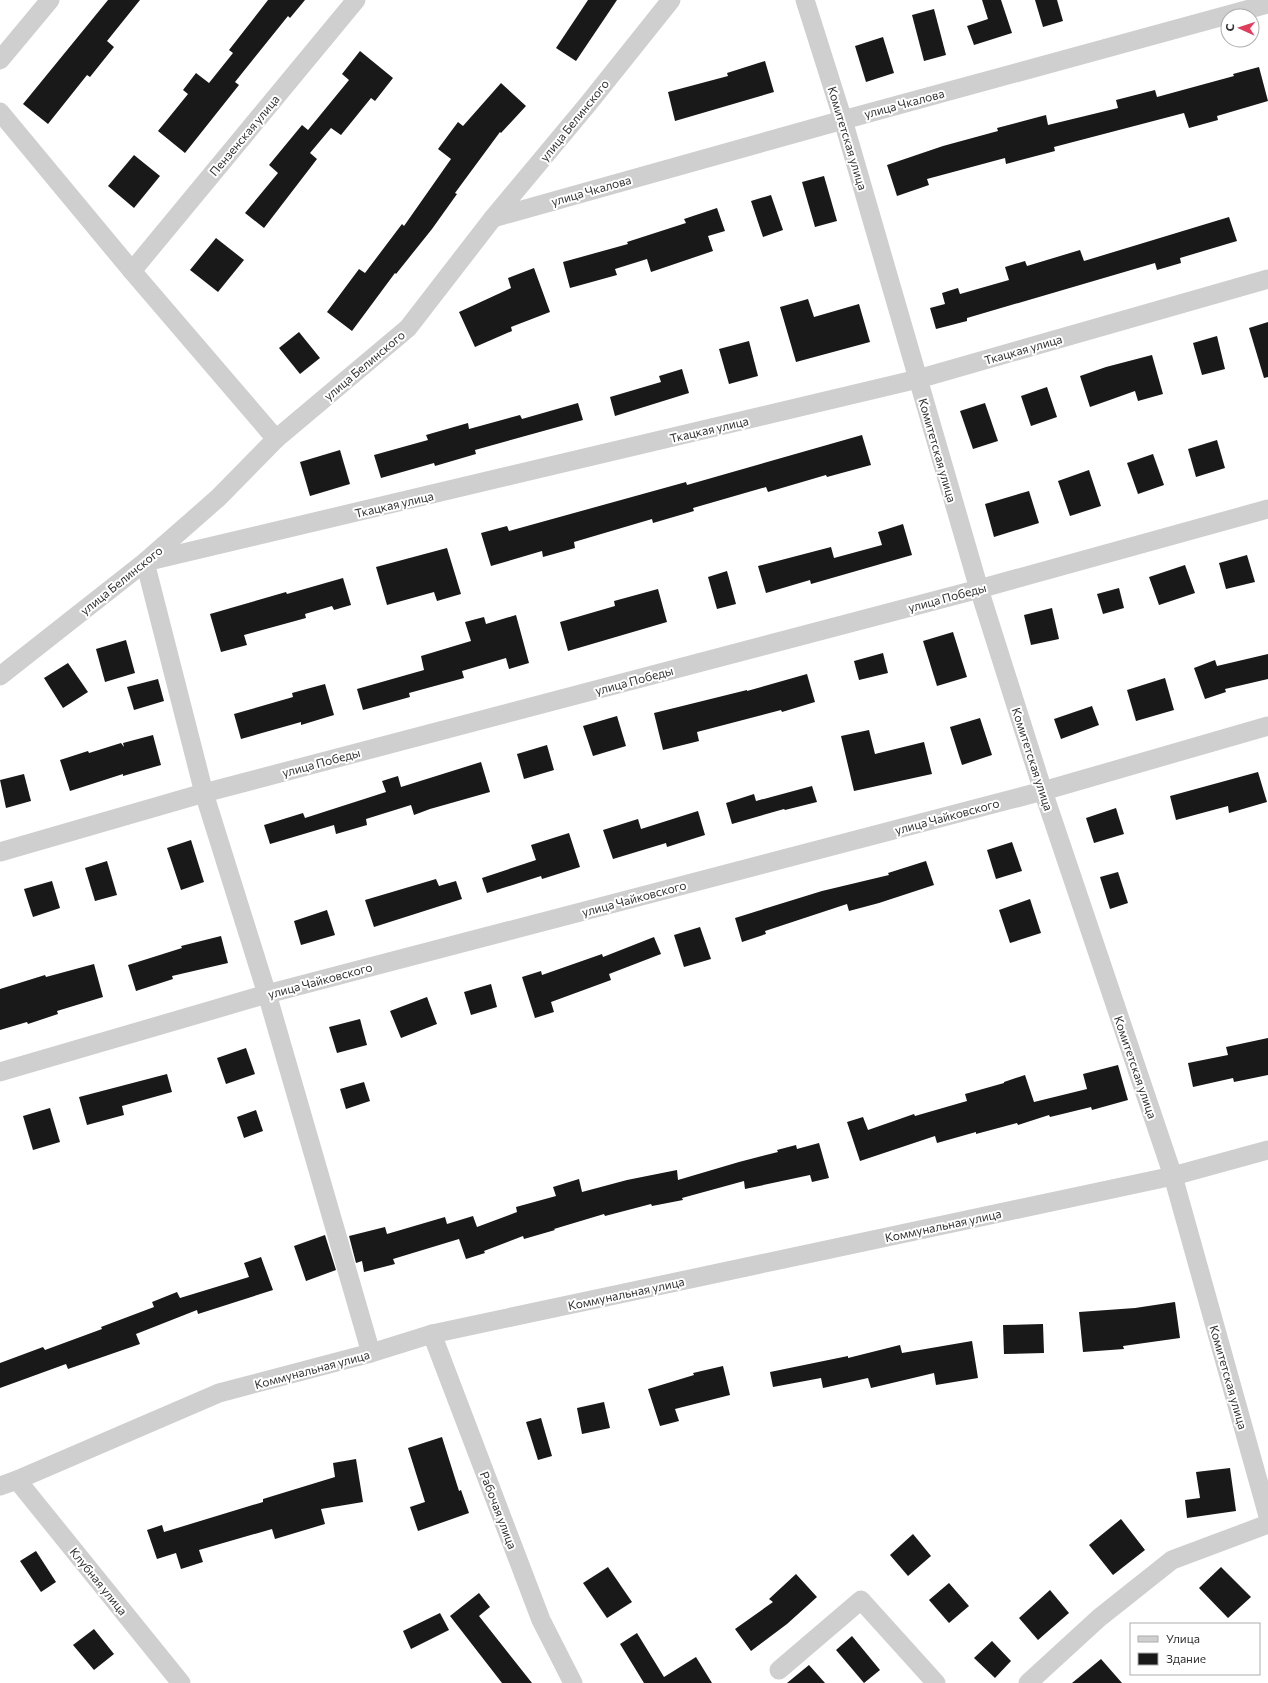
<svg xmlns="http://www.w3.org/2000/svg" width="1268" height="1683" viewBox="0 0 1268 1683" font-family="Commissioner,sans-serif">
	<rect width="100%" height="100%" fill="#fff"/>
	<g fill="#191919">
		<path d="M 108,0 L 140,0 L 107,41 L 114,47 L 90,77 L 87,75 L 48,124 L 23,104 Z"/>
		<path d="M 268,0 L 305,0 L 290,18 L 288,16 L 235,82 L 239,85 L 185,153 L 158,131 L 188,94 L 183,90 L 196,73 L 209,83 L 233,53 L 229,50 Z"/>
		<path d="M 588,0 L 617,0 L 576,61 L 556,48 Z"/>
		<path d="M 982,0 L 1001,0 L 1012,33 L 974,45 L 967,26 L 988,19 Z"/>
		<path d="M 1035,0 L 1057,0 L 1063,21 L 1043,27 Z"/>
		<path d="M 934,9 L 946,55 L 924,61 L 912,15 Z"/>
		<path d="M 883,37 L 894,73 L 866,82 L 855,46 Z"/>
		<path d="M 360,51 L 393,78 L 375,101 L 371,98 L 341,135 L 331,128 L 310,153 L 317,159 L 264,228 L 245,213 L 278,173 L 269,165 L 302,125 L 308,130 L 349,80 L 342,74 Z"/>
		<path d="M 765,61 L 774,92 L 675,121 L 668,92 L 728,76 L 727,73 Z"/>
		<path d="M 1259,67 L 1268,101 L 1217,116 L 1218,120 L 1189,128 L 1184,113 L 1054,147 L 1055,151 L 1006,164 L 1005,158 L 927,179 L 929,185 L 897,196 L 887,165 L 943,146 L 998,131 L 997,128 L 1046,115 L 1048,125 L 1118,108 L 1116,100 L 1155,90 L 1157,97 L 1234,76 L 1233,74 Z"/>
		<path d="M 501,83 L 526,106 L 501,133 L 500,132 L 455,193 L 457,194 L 432,229 L 396,274 L 395,273 L 352,331 L 327,312 L 359,269 L 365,273 L 402,224 L 404,226 L 451,159 L 438,149 L 458,122 L 463,126 Z"/>
		<path d="M 134,155 L 160,176 L 134,208 L 108,186 Z"/>
		<path d="M 824,176 L 837,221 L 815,227 L 802,182 Z"/>
		<path d="M 771,195 L 783,230 L 763,237 L 751,201 Z"/>
		<path d="M 717,208 L 725,231 L 708,236 L 713,251 L 651,272 L 647,259 L 615,269 L 617,275 L 570,288 L 563,262 L 628,244 L 627,242 L 686,223 L 684,219 Z"/>
		<path d="M 1229,217 L 1237,241 L 1180,258 L 1181,263 L 1157,270 L 1155,263 L 967,318 L 967,321 L 936,329 L 930,308 L 945,304 L 942,293 L 958,288 L 960,294 L 1009,280 L 1005,267 L 1025,261 L 1027,266 L 1080,250 L 1084,261 Z"/>
		<path d="M 216,238 L 244,260 L 218,292 L 190,270 Z"/>
		<path d="M 534,268 L 550,312 L 511,327 L 512,331 L 475,347 L 459,312 L 511,288 L 508,278 Z"/>
		<path d="M 808,299 L 814,317 L 859,304 L 870,342 L 796,362 L 780,307 Z"/>
		<path d="M 1268,322 L 1268,377 L 1264,378 L 1249,328 Z"/>
		<path d="M 299,332 L 320,358 L 300,374 L 279,348 Z"/>
		<path d="M 1217,336 L 1225,369 L 1202,375 L 1193,343 Z"/>
		<path d="M 749,341 L 758,376 L 729,384 L 719,349 Z"/>
		<path d="M 1152,355 L 1163,394 L 1138,401 L 1135,391 L 1090,407 L 1080,376 L 1106,367 Z"/>
		<path d="M 682,369 L 689,393 L 615,416 L 610,397 L 661,382 L 659,376 Z"/>
		<path d="M 1047,387 L 1057,417 L 1031,426 L 1021,396 Z"/>
		<path d="M 578,403 L 583,420 L 475,450 L 476,454 L 435,466 L 434,463 L 381,478 L 374,455 L 428,440 L 426,435 L 468,423 L 469,429 L 520,415 L 522,419 Z"/>
		<path d="M 985,403 L 998,441 L 973,449 L 960,411 Z"/>
		<path d="M 862,435 L 871,465 L 827,477 L 826,475 L 768,492 L 766,487 L 693,508 L 694,511 L 653,523 L 652,519 L 574,542 L 575,548 L 543,557 L 542,551 L 491,566 L 481,533 L 507,526 L 509,531 L 686,482 L 687,485 Z"/>
		<path d="M 1217,440 L 1225,468 L 1196,477 L 1188,449 Z"/>
		<path d="M 340,450 L 350,484 L 310,496 L 300,462 Z"/>
		<path d="M 1153,454 L 1164,485 L 1138,494 L 1127,463 Z"/>
		<path d="M 1089,470 L 1101,506 L 1070,516 L 1058,481 Z"/>
		<path d="M 1029,491 L 1039,523 L 994,537 L 985,504 Z"/>
		<path d="M 903,524 L 912,555 L 811,584 L 810,580 L 766,593 L 758,566 L 831,547 L 834,558 L 882,545 L 878,532 Z"/>
		<path d="M 447,548 L 461,594 L 437,601 L 434,592 L 387,605 L 376,567 Z"/>
		<path d="M 1247,555 L 1255,582 L 1226,589 L 1219,563 Z"/>
		<path d="M 1185,565 L 1195,593 L 1159,605 L 1149,577 Z"/>
		<path d="M 727,571 L 736,604 L 717,609 L 708,577 Z"/>
		<path d="M 343,578 L 351,605 L 334,610 L 332,606 L 305,614 L 306,618 L 244,635 L 247,645 L 221,652 L 210,614 L 286,592 L 287,594 Z"/>
		<path d="M 1119,588 L 1124,608 L 1103,614 L 1097,594 Z"/>
		<path d="M 658,589 L 667,622 L 568,651 L 560,622 L 615,606 L 614,601 Z"/>
		<path d="M 1052,608 L 1059,639 L 1031,645 L 1024,615 Z"/>
		<path d="M 516,615 L 529,663 L 509,669 L 506,658 L 462,671 L 464,678 L 409,693 L 410,697 L 363,710 L 357,689 L 424,670 L 421,656 L 471,641 L 465,622 L 484,617 L 486,624 Z"/>
		<path d="M 953,632 L 967,677 L 937,686 L 923,641 Z"/>
		<path d="M 126,640 L 135,673 L 105,682 L 96,649 Z"/>
		<path d="M 883,653 L 888,673 L 859,680 L 854,661 Z"/>
		<path d="M 1268,654 L 1268,679 L 1225,689 L 1226,692 L 1205,699 L 1194,668 L 1215,660 L 1217,666 Z"/>
		<path d="M 68,663 L 88,692 L 63,708 L 44,678 Z"/>
		<path d="M 807,674 L 815,702 L 782,712 L 781,710 L 697,732 L 699,741 L 663,750 L 654,713 L 747,690 L 747,691 Z"/>
		<path d="M 1165,678 L 1174,710 L 1136,721 L 1127,690 Z"/>
		<path d="M 158,679 L 164,701 L 134,710 L 127,687 Z"/>
		<path d="M 325,684 L 334,715 L 301,725 L 301,722 L 241,739 L 234,714 L 293,697 L 292,693 Z"/>
		<path d="M 1092,706 L 1099,725 L 1061,739 L 1054,719 Z"/>
		<path d="M 617,716 L 626,746 L 593,756 L 583,726 Z"/>
		<path d="M 980,718 L 992,755 L 962,765 L 950,727 Z"/>
		<path d="M 869,730 L 875,754 L 924,742 L 932,774 L 854,791 L 841,736 Z"/>
		<path d="M 153,735 L 161,765 L 123,776 L 123,774 L 70,791 L 60,760 L 88,751 L 89,753 L 121,743 L 124,747 L 123,743 Z"/>
		<path d="M 547,745 L 554,770 L 524,779 L 517,754 Z"/>
		<path d="M 481,762 L 490,792 L 430,809 L 414,815 L 411,805 L 366,819 L 367,825 L 336,834 L 334,825 L 270,844 L 264,825 L 303,813 L 305,818 L 386,792 L 382,781 L 398,776 L 401,787 Z"/>
		<path d="M 1258,772 L 1267,802 L 1229,813 L 1228,806 L 1176,820 L 1170,796 Z"/>
		<path d="M 24,774 L 31,801 L 6,808 L 0,780 Z"/>
		<path d="M 812,786 L 817,802 L 785,810 L 784,809 L 732,824 L 726,803 L 754,794 L 756,801 Z"/>
		<path d="M 1116,808 L 1124,834 L 1094,843 L 1086,818 Z"/>
		<path d="M 698,811 L 705,835 L 667,847 L 666,843 L 613,859 L 603,830 L 638,819 L 641,829 Z"/>
		<path d="M 569,833 L 580,867 L 542,879 L 541,876 L 487,893 L 482,878 L 536,860 L 531,845 Z"/>
		<path d="M 191,840 L 204,882 L 181,890 L 167,848 Z"/>
		<path d="M 1012,842 L 1022,871 L 996,879 L 987,850 Z"/>
		<path d="M 107,861 L 117,895 L 95,901 L 85,868 Z"/>
		<path d="M 926,861 L 934,885 L 879,903 L 849,911 L 847,904 L 765,931 L 766,934 L 742,942 L 735,918 L 822,891 L 889,875 L 888,873 Z"/>
		<path d="M 1118,872 L 1128,903 L 1110,909 L 1100,877 Z"/>
		<path d="M 436,879 L 439,886 L 456,881 L 462,899 L 374,927 L 365,900 Z"/>
		<path d="M 52,881 L 60,908 L 33,917 L 24,889 Z"/>
		<path d="M 1030,899 L 1041,933 L 1010,943 L 999,910 Z"/>
		<path d="M 327,910 L 335,935 L 301,945 L 294,921 Z"/>
		<path d="M 700,927 L 711,959 L 684,967 L 674,935 Z"/>
		<path d="M 221,936 L 228,963 L 172,976 L 173,979 L 136,991 L 128,965 L 182,948 L 181,946 Z"/>
		<path d="M 654,937 L 661,954 L 609,974 L 611,980 L 551,1002 L 554,1012 L 535,1018 L 522,977 L 541,971 L 542,975 L 602,954 L 603,957 Z"/>
		<path d="M 94,964 L 103,997 L 57,1011 L 58,1014 L 28,1024 L 27,1022 L 0,1030 L 0,989 L 45,975 L 46,977 Z"/>
		<path d="M 491,984 L 497,1007 L 471,1015 L 464,992 Z"/>
		<path d="M 427,997 L 437,1024 L 401,1038 L 390,1011 Z"/>
		<path d="M 360,1019 L 367,1045 L 337,1053 L 329,1027 Z"/>
		<path d="M 1268,1038 L 1268,1075 L 1234,1082 L 1233,1078 L 1193,1087 L 1188,1063 L 1228,1055 L 1226,1047 Z"/>
		<path d="M 246,1048 L 255,1074 L 226,1084 L 217,1058 Z"/>
		<path d="M 1118,1065 L 1128,1100 L 1092,1110 L 1091,1107 L 1050,1117 L 1049,1115 L 1018,1125 L 1017,1123 L 976,1134 L 976,1132 L 937,1143 L 935,1136 L 860,1161 L 847,1122 L 863,1117 L 868,1130 L 914,1114 L 915,1116 L 967,1101 L 965,1094 L 1004,1083 L 1004,1082 L 1025,1075 L 1034,1102 L 1087,1089 L 1083,1074 Z"/>
		<path d="M 167,1074 L 172,1092 L 122,1106 L 124,1115 L 87,1125 L 79,1097 Z"/>
		<path d="M 364,1082 L 370,1101 L 346,1109 L 340,1089 Z"/>
		<path d="M 50,1108 L 60,1142 L 33,1150 L 23,1116 Z"/>
		<path d="M 256,1110 L 263,1131 L 244,1138 L 237,1117 Z"/>
		<path d="M 819,1143 L 829,1178 L 812,1182 L 810,1175 L 745,1189 L 744,1181 L 682,1198 L 683,1200 L 652,1206 L 651,1204 L 605,1216 L 604,1214 L 554,1229 L 555,1230 L 524,1239 L 523,1236 L 484,1251 L 485,1253 L 466,1259 L 459,1239 L 393,1259 L 395,1264 L 364,1272 L 362,1261 L 356,1263 L 349,1236 L 385,1227 L 387,1234 L 445,1217 L 447,1224 L 473,1216 L 477,1227 L 517,1212 L 516,1207 L 556,1196 L 553,1187 L 579,1179 L 582,1192 L 627,1180 L 677,1170 L 678,1180 L 739,1162 L 778,1152 L 777,1150 L 796,1145 L 797,1149 Z"/>
		<path d="M 325,1235 L 336,1270 L 306,1281 L 294,1246 Z"/>
		<path d="M 261,1257 L 273,1290 L 198,1314 L 197,1310 L 136,1334 L 140,1344 L 68,1369 L 66,1364 L 0,1388 L 0,1363 L 43,1347 L 45,1350 L 102,1329 L 101,1327 L 154,1307 L 152,1302 L 177,1292 L 180,1298 L 249,1277 L 244,1263 Z"/>
		<path d="M 1175,1302 L 1180,1338 L 1123,1346 L 1124,1349 L 1083,1352 L 1079,1312 L 1135,1308 Z"/>
		<path d="M 1043,1324 L 1044,1353 L 1004,1354 L 1003,1325 Z"/>
		<path d="M 972,1341 L 978,1378 L 936,1385 L 934,1373 L 871,1388 L 868,1378 L 823,1388 L 821,1378 L 773,1387 L 770,1372 L 848,1356 L 848,1358 L 900,1345 L 902,1353 Z"/>
		<path d="M 723,1366 L 730,1395 L 675,1409 L 679,1421 L 660,1426 L 648,1389 L 694,1375 L 693,1373 Z"/>
		<path d="M 604,1402 L 610,1428 L 582,1434 L 577,1408 Z"/>
		<path d="M 541,1418 L 552,1456 L 538,1460 L 526,1422 Z"/>
		<path d="M 442,1437 L 459,1491 L 461,1490 L 469,1513 L 418,1531 L 410,1507 L 425,1502 L 408,1448 Z"/>
		<path d="M 356,1459 L 363,1502 L 321,1509 L 325,1524 L 275,1539 L 272,1529 L 199,1550 L 203,1562 L 181,1569 L 176,1553 L 157,1559 L 147,1530 L 162,1525 L 164,1532 L 263,1502 L 263,1499 L 335,1477 L 333,1463 Z"/>
		<path d="M 1230,1468 L 1236,1511 L 1187,1518 L 1185,1500 L 1200,1498 L 1196,1472 Z"/>
		<path d="M 1121,1519 L 1145,1550 L 1113,1575 L 1089,1545 Z"/>
		<path d="M 913,1534 L 931,1556 L 908,1576 L 890,1555 Z"/>
		<path d="M 36,1551 L 56,1582 L 41,1592 L 20,1561 Z"/>
		<path d="M 608,1567 L 632,1602 L 607,1618 L 583,1583 Z"/>
		<path d="M 1221,1567 L 1251,1597 L 1228,1618 L 1199,1588 Z"/>
		<path d="M 796,1574 L 817,1597 L 787,1624 L 751,1651 L 735,1629 L 773,1602 L 769,1599 Z"/>
		<path d="M 949,1583 L 969,1606 L 949,1623 L 929,1600 Z"/>
		<path d="M 1050,1590 L 1069,1613 L 1038,1640 L 1019,1618 Z"/>
		<path d="M 479,1593 L 490,1607 L 479,1616 L 532,1683 L 502,1683 L 450,1616 Z"/>
		<path d="M 440,1613 L 449,1630 L 411,1649 L 403,1631 Z"/>
		<path d="M 94,1629 L 114,1654 L 94,1670 L 73,1645 Z"/>
		<path d="M 637,1633 L 664,1677 L 696,1657 L 712,1683 L 644,1683 L 620,1644 Z"/>
		<path d="M 852,1636 L 880,1670 L 864,1683 L 836,1650 Z"/>
		<path d="M 992,1641 L 1011,1661 L 995,1678 L 974,1658 Z"/>
		<path d="M 1101,1659 L 1122,1683 L 1072,1683 Z"/>
		<path d="M 809,1665 L 825,1683 L 787,1683 Z"/>
	</g>
	<g fill="none" stroke-linecap="round" stroke-linejoin="round">
		<g stroke="#cfcfcf" stroke-width="19">
			<path d="M 805,0 L 843,120 L 979,589 L 1043,791 L 1173,1176 L 1268,1516"/>
			<path d="M 0,60 L 50,0"/>
			<path d="M 0,112 L 132,271 L 276,439"/>
			<path d="M 493,218 L 843,120 L 1268,4"/>
			<path d="M 132,271 L 356,0"/>
			<path d="M 0,676 L 145,562 L 218,498 L 276,439 L 408,328 L 493,218 L 588,104 L 671,0"/>
			<path d="M 0,852 L 204,793 L 979,589 L 1268,509"/>
			<path d="M 0,1072 L 267,994 L 1043,791 L 1268,726"/>
			<path d="M 432,1334 L 541,1620 L 573,1683"/>
			<path d="M 371,1353 L 267,994 L 204,793 L 145,562 L 918,379 L 1268,279"/>
			<path d="M 17,1480 L 181,1683"/>
			<path d="M 0,1486 L 17,1480 L 219,1393 L 371,1353 L 432,1334 L 1173,1176 L 1268,1150"/>
			<path d="M 779,1670 L 861,1600 L 936,1683"/>
			<path d="M 1028,1683 L 1099,1618 L 1172,1560 L 1268,1524"/>
		</g>
	</g>
	<g text-anchor="middle" dominant-baseline="central" stroke-width="4" stroke-linejoin="round" paint-order="stroke">
		<g font-size="12" fill="#323232" stroke="#fff">
			<text transform="translate(904 103) rotate(-15)">улица Чкалова</text>
			<text transform="translate(574 120) rotate(-51)">улица Белинского</text>
			<text transform="translate(244 135) rotate(-50)">Пензенская улица</text>
			<text transform="translate(848 138) rotate(73)">Комитетская улица</text>
			<text transform="translate(591 190) rotate(-16)">улица Чкалова</text>
			<text transform="translate(1023 349) rotate(-16)">Ткацкая улица</text>
			<text transform="translate(364 365) rotate(-40)">улица Белинского</text>
			<text transform="translate(709 429) rotate(-13)">Ткацкая улица</text>
			<text transform="translate(938 450) rotate(74)">Комитетская улица</text>
			<text transform="translate(394 504) rotate(-13)">Ткацкая улица</text>
			<text transform="translate(121 580) rotate(-39)">улица Белинского</text>
			<text transform="translate(947 597) rotate(-15)">улица Победы</text>
			<text transform="translate(634 680) rotate(-15)">улица Победы</text>
			<text transform="translate(1033 759) rotate(72)">Комитетская улица</text>
			<text transform="translate(321 762) rotate(-15)">улица Победы</text>
			<text transform="translate(947 816) rotate(-15)">улица Чайковского</text>
			<text transform="translate(634 898) rotate(-15)">улица Чайковского</text>
			<text transform="translate(320 980) rotate(-15)">улица Чайковского</text>
			<text transform="translate(1136 1067) rotate(71)">Комитетская улица</text>
			<text transform="translate(943 1225) rotate(-12)">Коммунальная улица</text>
			<text transform="translate(626 1293) rotate(-12)">Коммунальная улица</text>
			<text transform="translate(312 1369) rotate(-15)">Коммунальная улица</text>
			<text transform="translate(1229 1377) rotate(74)">Комитетская улица</text>
			<text transform="translate(499 1510) rotate(69)">Рабочая улица</text>
			<text transform="translate(99 1581) rotate(51)">Клубная улица</text>
		</g>
	</g>
	<rect x="1130" y="1623" width="130" height="52" fill="#ffffff" stroke="#adadad"/>
	<rect x="1138" y="1636" width="20" height="6" fill="#cfcfcf" stroke="#adadad"/>
	<text x="1166" y="1643" font-size="12" fill="#323232">Улица</text>
	<rect x="1138" y="1653" width="20" height="12" fill="#191919" stroke="#adadad"/>
	<text x="1166" y="1663" font-size="12" fill="#323232">Здание</text>
	<g transform="translate(1240 28) rotate(273)"><circle r="19" fill="#ffffff" stroke="#adadad"/>
	<path d="M0-3L7 15L0 10L-7 15Z" fill="#e03d5d"/>
	<text y="-6" font-size="11" font-weight="bold" text-anchor="middle" fill="#323232">С</text>
	</g>
</svg>
